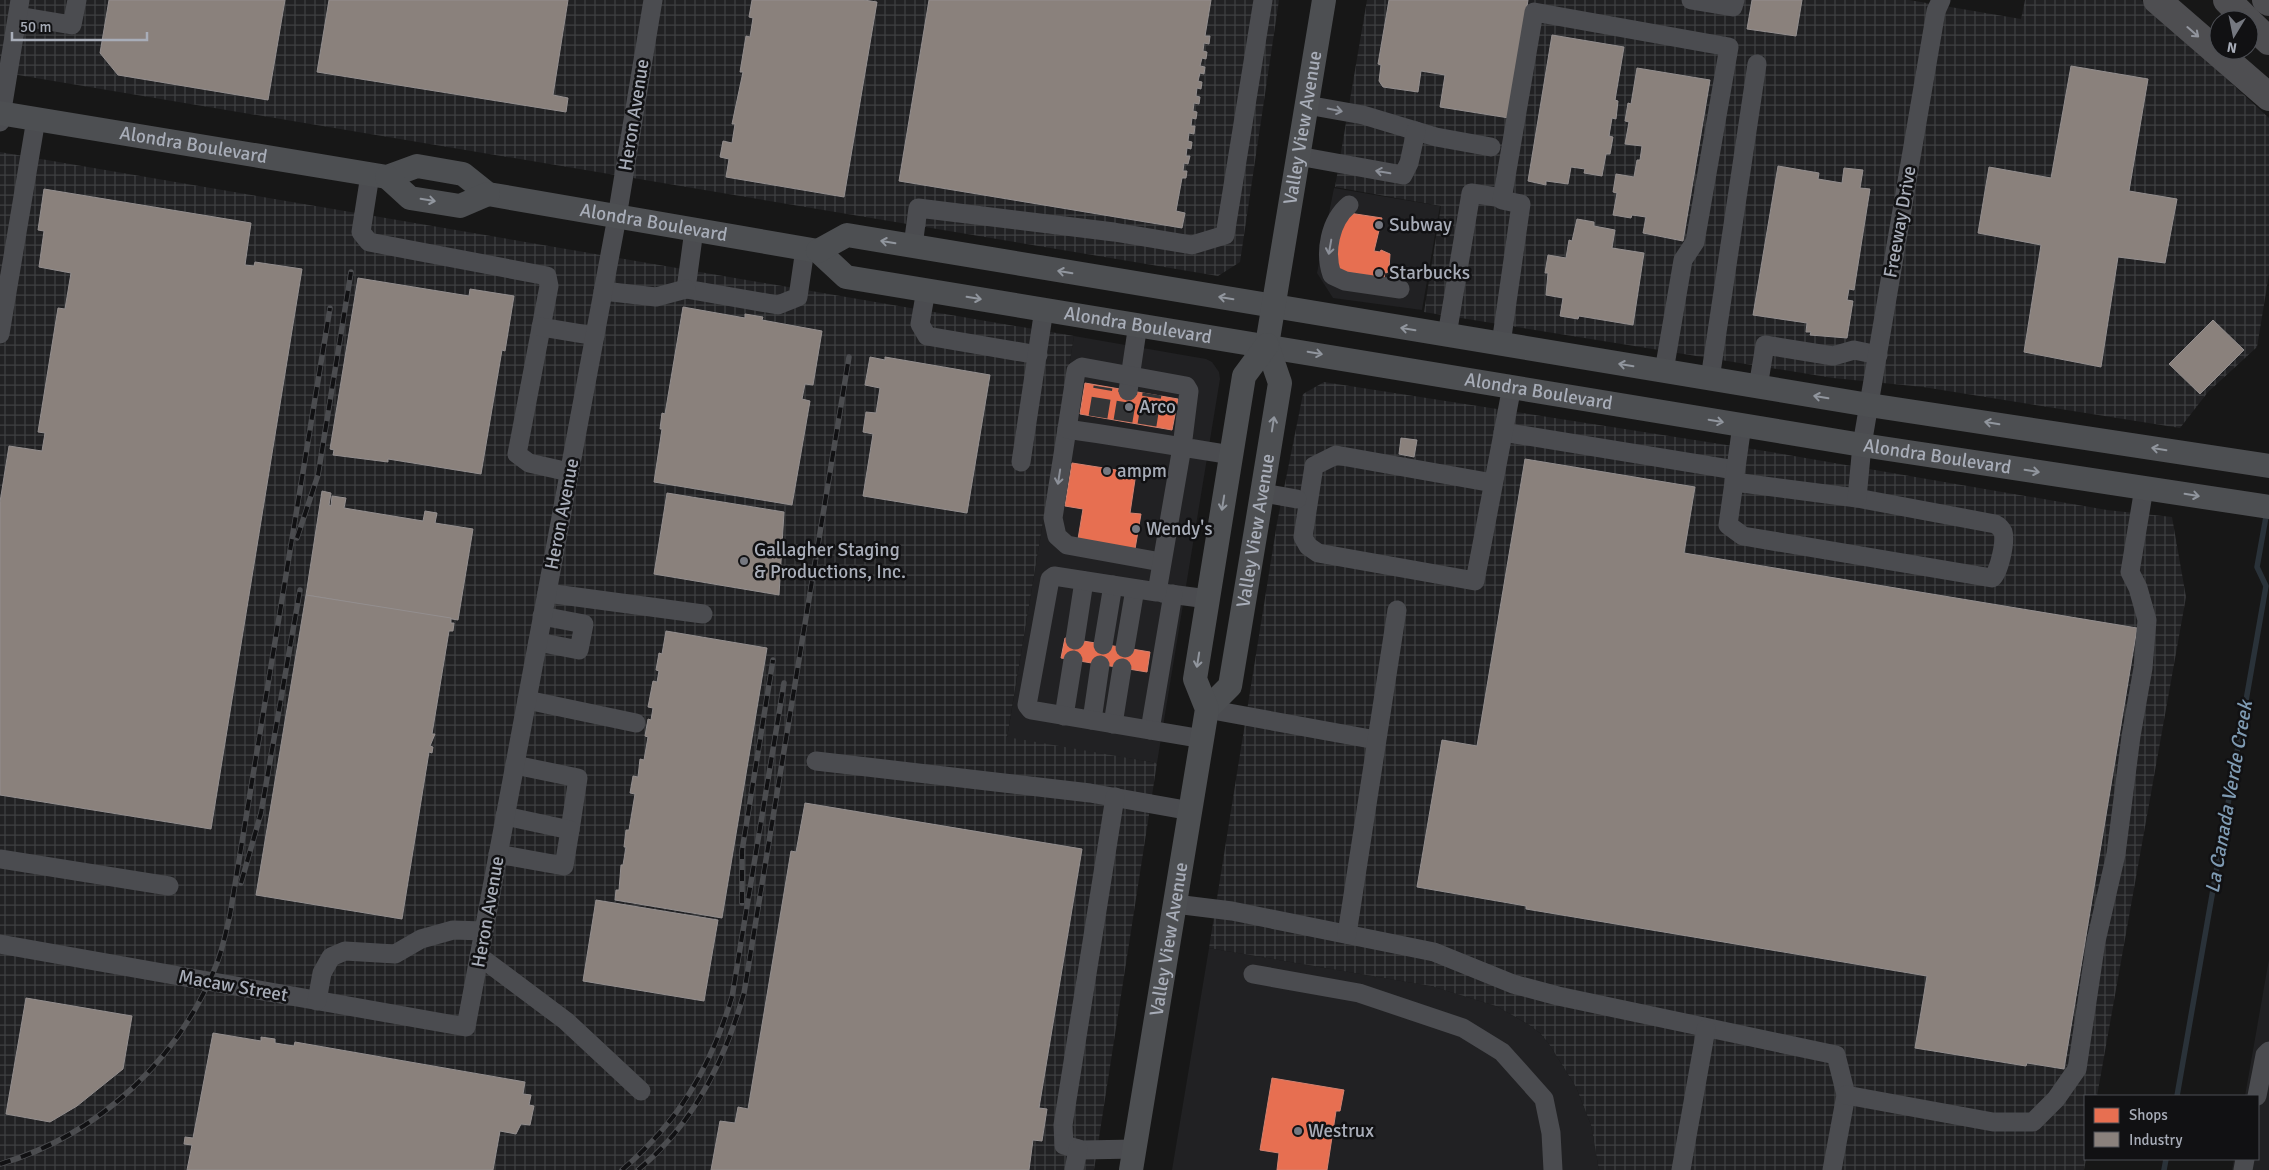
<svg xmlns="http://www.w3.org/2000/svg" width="2269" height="1170" viewBox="0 0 2269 1170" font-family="Signika,sans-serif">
	<defs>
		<pattern id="industrial-grid" width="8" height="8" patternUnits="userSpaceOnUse" patternTransform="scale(1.25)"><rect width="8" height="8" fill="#212123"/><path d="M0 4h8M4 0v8" fill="none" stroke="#3e3f41"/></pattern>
	</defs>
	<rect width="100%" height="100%" fill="#171717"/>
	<g fill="#212123">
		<path d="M 1334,188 L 1440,206 L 1422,310 L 1333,298 L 1317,273 Z"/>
		<path d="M 1074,336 L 1206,359 L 1212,362 L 1219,372 L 1220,379 L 1157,763 L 1007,738 Z"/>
		<path d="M 1209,948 L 1431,986 L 1496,1006 L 1528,1024 L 1540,1033 L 1549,1044 L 1576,1087 L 1591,1125 L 1599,1170 L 1172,1170 Z"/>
		<path d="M 2269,959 L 2269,1170 L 2232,1170 L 2234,1159 L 2258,1159 L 2258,1096 L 2245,1096 Z"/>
	</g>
	<g fill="url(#industrial-grid)">
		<path d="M 0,0 L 1279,0 L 1240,262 L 1218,276 L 0,72 Z"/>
		<path d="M 1367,0 L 1909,0 L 2021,19 L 2025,0 L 2141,0 L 2269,118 L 2269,274 L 2257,347 L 2208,392 L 2180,428 L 1923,387 L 1833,378 L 1424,312 L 1441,206 L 1335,187 Z"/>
		<path d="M 0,152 L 1074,336 L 1007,737 L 1157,763 L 1094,1170 L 0,1170 Z"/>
		<path d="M 1324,382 L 1765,451 L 2107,510 L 2172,517 L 2186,597 L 2097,1096 L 2085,1096 L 2086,1159 L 2084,1170 L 1599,1170 L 1591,1125 L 1576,1087 L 1549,1044 L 1540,1033 L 1528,1024 L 1496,1006 L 1431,986 L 1209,948 L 1277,523 L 1303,394 Z"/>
	</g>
	<g fill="#e76f51" stroke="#d48270">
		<path d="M 1349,213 L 1382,218 L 1374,251 L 1380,252 L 1381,250 L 1390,254 L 1389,269 L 1387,273 L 1385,272 L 1384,278 L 1334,270 L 1342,220 Z"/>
		<path d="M 1085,383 L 1178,399 L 1172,430 L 1080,414 Z"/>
		<path d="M 1072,463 L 1136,473 L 1130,513 L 1141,514 L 1135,549 L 1078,539 L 1083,509 L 1065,506 Z"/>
		<path d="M 1065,638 L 1150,652 L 1147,672 L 1061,658 Z"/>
		<path d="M 1272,1078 L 1344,1090 L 1340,1111 L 1336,1111 L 1327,1170 L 1277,1170 L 1279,1153 L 1260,1150 Z"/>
	</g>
	<g fill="#8a817c" stroke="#938e8e">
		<path d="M 109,0 L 285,0 L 268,100 L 118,75 L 100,53 Z"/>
		<path d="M 329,0 L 568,0 L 553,95 L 568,98 L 566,112 L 317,72 Z"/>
		<path d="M 752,0 L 864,0 L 877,2 L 844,197 L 726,177 L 729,159 L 720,157 L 723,141 L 732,143 L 735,124 L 732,124 L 743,72 L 740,72 L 746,36 L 750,37 L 753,18 L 749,17 Z"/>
		<path d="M 929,0 L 1211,0 L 1205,36 L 1210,36 L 1209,44 L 1204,43 L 1203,51 L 1207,52 L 1206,59 L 1202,58 L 1200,66 L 1205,67 L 1204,74 L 1200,73 L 1198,81 L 1202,82 L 1201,89 L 1197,88 L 1196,96 L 1200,97 L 1199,104 L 1194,103 L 1193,111 L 1197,112 L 1196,119 L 1192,118 L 1191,126 L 1195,126 L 1194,134 L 1189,133 L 1188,141 L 1192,142 L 1191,149 L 1187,148 L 1186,156 L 1190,156 L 1188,164 L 1184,163 L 1183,171 L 1187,171 L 1186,178 L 1182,178 L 1176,211 L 1185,213 L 1182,228 L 899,181 Z"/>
		<path d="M 1389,0 L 1528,0 L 1509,118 L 1440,107 L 1445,75 L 1421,71 L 1418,92 L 1383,87 L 1379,81 L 1381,65 L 1378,64 Z"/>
		<path d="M 1752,0 L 1802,0 L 1796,36 L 1747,29 Z"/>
		<path d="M 1552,35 L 1624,47 L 1615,100 L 1618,101 L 1616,119 L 1612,118 L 1609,136 L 1613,137 L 1610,154 L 1606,154 L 1602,176 L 1584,173 L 1585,169 L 1571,167 L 1568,184 L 1546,181 L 1546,185 L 1528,181 Z"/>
		<path d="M 2071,66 L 2148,79 L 2129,191 L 2177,199 L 2165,263 L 2118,257 L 2101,367 L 2024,352 L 2041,245 L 1978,233 L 1989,167 L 2051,178 Z"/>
		<path d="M 1637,68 L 1710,80 L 1683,241 L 1643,233 L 1646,217 L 1632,215 L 1631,218 L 1613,215 L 1617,193 L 1613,192 L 1616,174 L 1634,177 L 1637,160 L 1640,160 L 1642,146 L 1625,144 L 1629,122 L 1625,121 L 1628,103 L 1631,104 Z"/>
		<path d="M 1778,166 L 1819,173 L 1818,179 L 1842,183 L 1844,168 L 1863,170 L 1860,188 L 1870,189 L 1854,290 L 1849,289 L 1847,300 L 1853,301 L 1847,338 L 1810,335 L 1811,332 L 1806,332 L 1807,323 L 1753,315 Z"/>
		<path d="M 44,189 L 251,223 L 245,265 L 254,266 L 255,262 L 302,269 L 211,829 L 0,795 L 0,502 L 9,446 L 42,451 L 45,433 L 38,432 L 58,308 L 65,309 L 71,273 L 39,267 L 44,231 L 38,230 Z"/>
		<path d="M 1577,219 L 1594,222 L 1594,226 L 1615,230 L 1612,248 L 1644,253 L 1633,325 L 1579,316 L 1578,319 L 1560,316 L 1563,298 L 1546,295 L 1548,273 L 1545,273 L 1548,255 L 1566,258 L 1569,240 L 1572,241 Z"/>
		<path d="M 358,278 L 469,296 L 470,289 L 514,296 L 505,351 L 502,350 L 481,474 L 388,459 L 388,462 L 333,455 L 334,450 L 330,449 Z"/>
		<path d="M 683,307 L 745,318 L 745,314 L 763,317 L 762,320 L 822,331 L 813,385 L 805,384 L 802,399 L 810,401 L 792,505 L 654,482 L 662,429 L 660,429 L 662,413 L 665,414 Z"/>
		<path d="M 2213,320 L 2244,350 L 2200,394 L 2169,364 Z"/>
		<path d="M 870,357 L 885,360 L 885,357 L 990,375 L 967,513 L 863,496 L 873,434 L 863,432 L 866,412 L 876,413 L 880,388 L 865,385 Z"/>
		<path d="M 1401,438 L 1417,440 L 1414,457 L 1399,454 Z"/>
		<path d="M 1525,459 L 1695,487 L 1684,553 L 2137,628 L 2064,1069 L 2027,1063 L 2026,1066 L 1915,1048 L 1927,976 L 1526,909 L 1526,906 L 1417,887 L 1442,740 L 1477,746 Z"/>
		<path d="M 322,491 L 331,493 L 329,505 L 331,506 L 332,496 L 346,498 L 344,508 L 423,521 L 425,511 L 437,513 L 435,523 L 473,529 L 458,620 L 306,595 Z"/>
		<path d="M 667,493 L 784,512 L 779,595 L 654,574 Z"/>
		<path d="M 306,595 L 451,618 L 451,623 L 454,623 L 453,631 L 449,631 L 432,734 L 435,734 L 430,746 L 433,747 L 432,753 L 429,752 L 402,919 L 256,895 Z"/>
		<path d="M 666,631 L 767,648 L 722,918 L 615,900 L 616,890 L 619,890 L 621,865 L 623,865 L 626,847 L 624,847 L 626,830 L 629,830 L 635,794 L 630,793 L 633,776 L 638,777 L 640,759 L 644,760 L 648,737 L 645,736 L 648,719 L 651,720 L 653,708 L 648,707 L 653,681 L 657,682 L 659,671 L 656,670 L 659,653 L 662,654 Z"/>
		<path d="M 805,803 L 1082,849 L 1039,1108 L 1047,1109 L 1042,1141 L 1033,1140 L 1029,1170 L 711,1170 L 720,1121 L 735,1123 L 738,1107 L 748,1109 L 791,851 L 796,852 Z"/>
		<path d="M 596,900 L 718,920 L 704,1001 L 583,981 Z"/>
		<path d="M 26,998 L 132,1016 L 123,1069 L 77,1106 L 50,1122 L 6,1114 Z"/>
		<path d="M 213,1033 L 261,1041 L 261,1037 L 275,1039 L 275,1043 L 294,1046 L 295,1042 L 525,1082 L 523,1094 L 531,1095 L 529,1105 L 534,1106 L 530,1125 L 521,1124 L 516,1134 L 500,1131 L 493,1170 L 187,1170 L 192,1145 L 184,1144 L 185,1137 L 193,1138 Z"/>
	</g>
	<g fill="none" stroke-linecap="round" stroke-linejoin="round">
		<g stroke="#2a3239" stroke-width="5.5">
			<path d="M 2177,1096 L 2266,586 L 2257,567 L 2267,511"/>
			<path d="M 2164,1170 L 2166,1159"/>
		</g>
		<g stroke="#343537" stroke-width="19" stroke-dasharray="19 9" stroke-linecap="butt">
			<path d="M 1098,417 L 1103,387"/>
			<path d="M 1123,421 L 1128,391"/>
			<path d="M 1147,425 L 1152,394"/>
		</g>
		<g stroke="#4b4c50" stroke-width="19">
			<path d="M 1691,0 L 1733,7 L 1735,0"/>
			<path d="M 18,16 L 72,25 L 77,0"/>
			<path d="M 1307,105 L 1363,115 L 1436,137 L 1491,147"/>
			<path d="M 0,122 L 20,0"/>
			<path d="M 1298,156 L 1403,175 L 1409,163 L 1416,131"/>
			<path d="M 370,175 L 361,232 L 369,242 L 547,276 L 549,286 L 517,454 L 529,463 L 569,472"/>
			<path d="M 1349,205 C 1330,221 1324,252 1332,275 L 1345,281 L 1400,289"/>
			<path d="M 694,230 L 686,289 L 778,305 L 798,297 L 805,249"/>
			<path d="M 913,246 L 918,208 L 1114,232 L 1192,245 L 1225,235 L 1263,0"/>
			<path d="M 926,290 L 920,324 L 927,336 L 1038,355"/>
			<path d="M 603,291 L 656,297 L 686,289"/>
			<path d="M 541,327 L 595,336"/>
			<path d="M 0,334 L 36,119"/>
			<path d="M 1447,335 L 1471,193 L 1502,198"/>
			<path d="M 1501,344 L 1521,204 L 1502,200 L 1534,12 L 1729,47 L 1695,242 L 1683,260 L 1664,371"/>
			<path d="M 1710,379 L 1757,64"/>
			<path d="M 1758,387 L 1765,345 L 1833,356 L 1854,350 L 1878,355"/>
			<path d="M 1128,391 L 1138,324"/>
			<path d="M 1067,429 L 1053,518 L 1057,536 L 1067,545 L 1161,562"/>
			<path d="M 1503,432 L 1735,470"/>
			<path d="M 1021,462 L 1044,309"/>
			<path d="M 1734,482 L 1857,498 L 1995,524 C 1999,526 2001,528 2003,532 C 2006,541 1999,573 1992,578 L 1743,536 L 1728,525 L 1742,425"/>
			<path d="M 1493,483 L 1336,455 L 1314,466 L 1303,537 L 1308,546 L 1318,553 L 1475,581 L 1512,386"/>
			<path d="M 1269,494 L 1297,499"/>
			<path d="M 1857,498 L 1862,445 L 1936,11 L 1941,0"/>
			<path d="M 547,593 L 703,614"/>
			<path d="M 1162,593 L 1208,599"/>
			<path d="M 1075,640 L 1084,581"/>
			<path d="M 538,642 L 579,650 L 584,624 L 542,616"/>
			<path d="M 1103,645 L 1113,585"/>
			<path d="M 1125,648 L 1135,589"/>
			<path d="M 527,700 L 636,723"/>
			<path d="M 1207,709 L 1376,740"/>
			<path d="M 1064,716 L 1073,660"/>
			<path d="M 1092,720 L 1100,665"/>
			<path d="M 1113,724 L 1122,668"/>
			<path d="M 1150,730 L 1173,594"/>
			<path d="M 1203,739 L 1031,710 L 1027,705 L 1050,579 L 1054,576 L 1157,592 L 1182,447 L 1189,391 L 1186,386 L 1082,367 L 1076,371 L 1067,429 C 1122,437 1176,446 1231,455"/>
			<path d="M 816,761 L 1090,793 L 1191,811"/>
			<path d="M 515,765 L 578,778 L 570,830"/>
			<path d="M 1115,797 L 1063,1125 L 1064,1145 L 1082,1150 L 1135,1149"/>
			<path d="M 498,854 L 564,866 L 570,830 L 505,816"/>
			<path d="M 0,859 L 169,886"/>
			<path d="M 1175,904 L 1232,911 L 1434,952 L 1513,984 L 1558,996 L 1836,1055 L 1846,1095 L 1832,1170"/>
			<path d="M 1347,934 L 1397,610"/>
			<path d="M 0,944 L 466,1027 L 617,217 L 653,0"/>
			<path d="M 479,956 L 566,1021 L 641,1091"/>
			<path d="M 1253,974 L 1359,993 L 1463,1028 L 1502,1052 L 1544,1099 L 1551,1133 L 1553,1170"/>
			<path d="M 317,1001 L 322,973 L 331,957 L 345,951 L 395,954 L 421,939 L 453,930 L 484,931"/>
			<path d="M 1846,1095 L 1993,1122 L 2033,1122 L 2056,1099 L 2077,1069 L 2096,941 L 2116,854 L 2131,736 L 2143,668 L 2147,620 L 2138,588 L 2130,572 L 2144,488"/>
			<path d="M 2257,1096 L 2265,1055 L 2269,1051"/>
			<path d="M 1074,1170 L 1078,1149"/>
			<path d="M 1681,1170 L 1706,1029"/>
			<path d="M 2243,1170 L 2245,1159"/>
		</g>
		<g stroke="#4d4f52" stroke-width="24">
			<path id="s1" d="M 0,113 L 387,177 L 417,166 L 463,174 L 488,194 L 818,251 L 846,277 L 1862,445 L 2269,507"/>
			<path d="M 387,177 L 410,198 L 460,206 L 488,194"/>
			<path d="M 818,251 L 847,235 L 1869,405 L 2269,466"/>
			<path id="s2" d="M 1207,709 L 1230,686 L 1257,524 L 1280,383 L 1267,345 L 1324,0"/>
			<path id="s3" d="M 1131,1170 L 1207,709 L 1195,679 L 1244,376 L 1267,345"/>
		</g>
		<g stroke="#4e4e51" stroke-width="28">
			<path d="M 2157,0 L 2269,97"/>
			<path d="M 2227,0 L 2247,20"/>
			<path d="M 2266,0 L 2269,2"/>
			<path d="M 2249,22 L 2269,41"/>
		</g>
		<defs>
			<g id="rail">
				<path d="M 297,538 L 318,475 L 351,272"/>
				<path d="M 241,883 L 261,813 L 300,590"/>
				<path d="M 742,903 L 742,851 L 773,660"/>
				<path d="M 0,1164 C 99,1135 180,1059 217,963 C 223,948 226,931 230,915 L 330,308"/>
				<path d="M 622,1170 C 679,1121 710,1069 732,997 L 784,683"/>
				<path d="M 638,1170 C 693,1125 725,1061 744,993 L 849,357"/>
			</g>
		</defs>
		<use href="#rail" stroke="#4b4c4f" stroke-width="5.5"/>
		<use href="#rail" stroke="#111113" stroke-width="4" stroke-dasharray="11" stroke-linecap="butt"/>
	</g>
	<defs><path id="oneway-shaft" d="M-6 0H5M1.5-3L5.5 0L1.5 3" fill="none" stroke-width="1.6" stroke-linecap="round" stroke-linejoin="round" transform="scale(1.25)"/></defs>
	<use stroke="#92959e" href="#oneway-shaft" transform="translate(2193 32) rotate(41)"/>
	<g stroke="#8c9099">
		<use href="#oneway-shaft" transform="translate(1335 110) rotate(11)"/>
		<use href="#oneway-shaft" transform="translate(1383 172) rotate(-170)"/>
		<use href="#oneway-shaft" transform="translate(1330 247) rotate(100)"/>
		<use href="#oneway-shaft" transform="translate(1059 477) rotate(99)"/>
	</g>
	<g stroke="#91969e">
		<use href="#oneway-shaft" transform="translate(428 200) rotate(9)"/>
		<use href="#oneway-shaft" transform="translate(888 242) rotate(-171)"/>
		<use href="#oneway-shaft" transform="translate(1065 272) rotate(-171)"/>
		<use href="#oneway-shaft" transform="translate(974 298) rotate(9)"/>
		<use href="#oneway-shaft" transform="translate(1226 298) rotate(-171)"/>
		<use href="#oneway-shaft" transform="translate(1408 329) rotate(-171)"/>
		<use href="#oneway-shaft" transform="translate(1315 353) rotate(10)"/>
		<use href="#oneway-shaft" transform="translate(1626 365) rotate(-171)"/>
		<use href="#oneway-shaft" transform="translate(1821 397) rotate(-171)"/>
		<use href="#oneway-shaft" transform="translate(1716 421) rotate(10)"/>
		<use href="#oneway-shaft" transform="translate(1992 423) rotate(-171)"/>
		<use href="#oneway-shaft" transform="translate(1273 424) rotate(-81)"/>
		<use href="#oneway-shaft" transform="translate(2159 449) rotate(-171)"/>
		<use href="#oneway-shaft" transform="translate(2032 471) rotate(9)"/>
		<use href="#oneway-shaft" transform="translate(2192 495) rotate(9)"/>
		<use href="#oneway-shaft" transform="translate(1223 503) rotate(99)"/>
		<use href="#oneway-shaft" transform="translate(1198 660) rotate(99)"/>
	</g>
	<g fill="#757880" stroke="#111113" stroke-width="2">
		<circle cx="1379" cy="225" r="5"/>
		<circle cx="1379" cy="273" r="5"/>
		<circle cx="1129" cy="407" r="5"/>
		<circle cx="1107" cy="471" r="5"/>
		<circle cx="1136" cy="529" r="5"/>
		<circle cx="744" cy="561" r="5"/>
		<circle cx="1298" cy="1131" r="5"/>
	</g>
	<g text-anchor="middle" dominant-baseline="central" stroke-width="5" stroke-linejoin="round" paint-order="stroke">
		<g font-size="19" fill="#a8adb8" stroke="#111113">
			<text transform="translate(634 115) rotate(-81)">Heron Avenue</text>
			<text stroke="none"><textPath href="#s2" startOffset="600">Valley View Avenue</textPath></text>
			<text stroke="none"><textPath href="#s1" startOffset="196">Alondra Boulevard</textPath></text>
			<text transform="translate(1900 222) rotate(-80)">Freeway Drive</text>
			<text stroke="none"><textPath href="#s1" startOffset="671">Alondra Boulevard</textPath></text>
			<text stroke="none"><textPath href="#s1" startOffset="1172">Alondra Boulevard</textPath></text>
			<text stroke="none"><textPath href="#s1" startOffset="1578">Alondra Boulevard</textPath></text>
			<text stroke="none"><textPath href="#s1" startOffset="1982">Alondra Boulevard</textPath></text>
			<text transform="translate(562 514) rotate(-79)">Heron Avenue</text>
			<text stroke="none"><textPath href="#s2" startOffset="190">Valley View Avenue</textPath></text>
			<text transform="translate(488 912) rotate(-80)">Heron Avenue</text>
			<text stroke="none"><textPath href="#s3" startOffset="234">Valley View Avenue</textPath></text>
			<text transform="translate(233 986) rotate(10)">Macaw Street</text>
		</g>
		<g font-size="19" fill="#a8adb8" stroke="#111113" text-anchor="start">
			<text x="1389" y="225">Subway</text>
			<text x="1389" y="273">Starbucks</text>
			<text x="1139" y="407">Arco</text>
			<text x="1117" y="471">ampm</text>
			<text x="1146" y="529">Wendy's</text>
			<text x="754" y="550">Gallagher Staging<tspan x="754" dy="22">&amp; Productions, Inc.</tspan></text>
			<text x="1308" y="1131">Westrux</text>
		</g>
		<g font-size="20" font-style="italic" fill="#7f9bb3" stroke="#111113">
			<text transform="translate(2229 797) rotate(-80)">La Canada Verde Creek</text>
		</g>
	</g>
	<rect x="2084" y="1095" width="175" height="65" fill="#111113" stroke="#4d4f55"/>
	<rect x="2094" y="1108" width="25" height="15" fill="#e76f51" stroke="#4d4f55"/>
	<text x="2129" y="1120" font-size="15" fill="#a8adb8">Shops</text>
	<rect x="2094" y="1132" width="25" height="15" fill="#8a817c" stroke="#4d4f55"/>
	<text x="2129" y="1145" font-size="15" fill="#a8adb8">Industry</text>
	<g transform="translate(2234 35) rotate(190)"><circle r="24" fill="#111113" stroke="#4d4f55"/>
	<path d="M0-4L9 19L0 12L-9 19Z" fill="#757880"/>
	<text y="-8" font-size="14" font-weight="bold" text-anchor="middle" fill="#a8adb8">N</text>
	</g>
	<path d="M12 32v8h135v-8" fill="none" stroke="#a8adb8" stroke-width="2.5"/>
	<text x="20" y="32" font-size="15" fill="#a8adb8" stroke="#111113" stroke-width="4" paint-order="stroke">50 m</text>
</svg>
